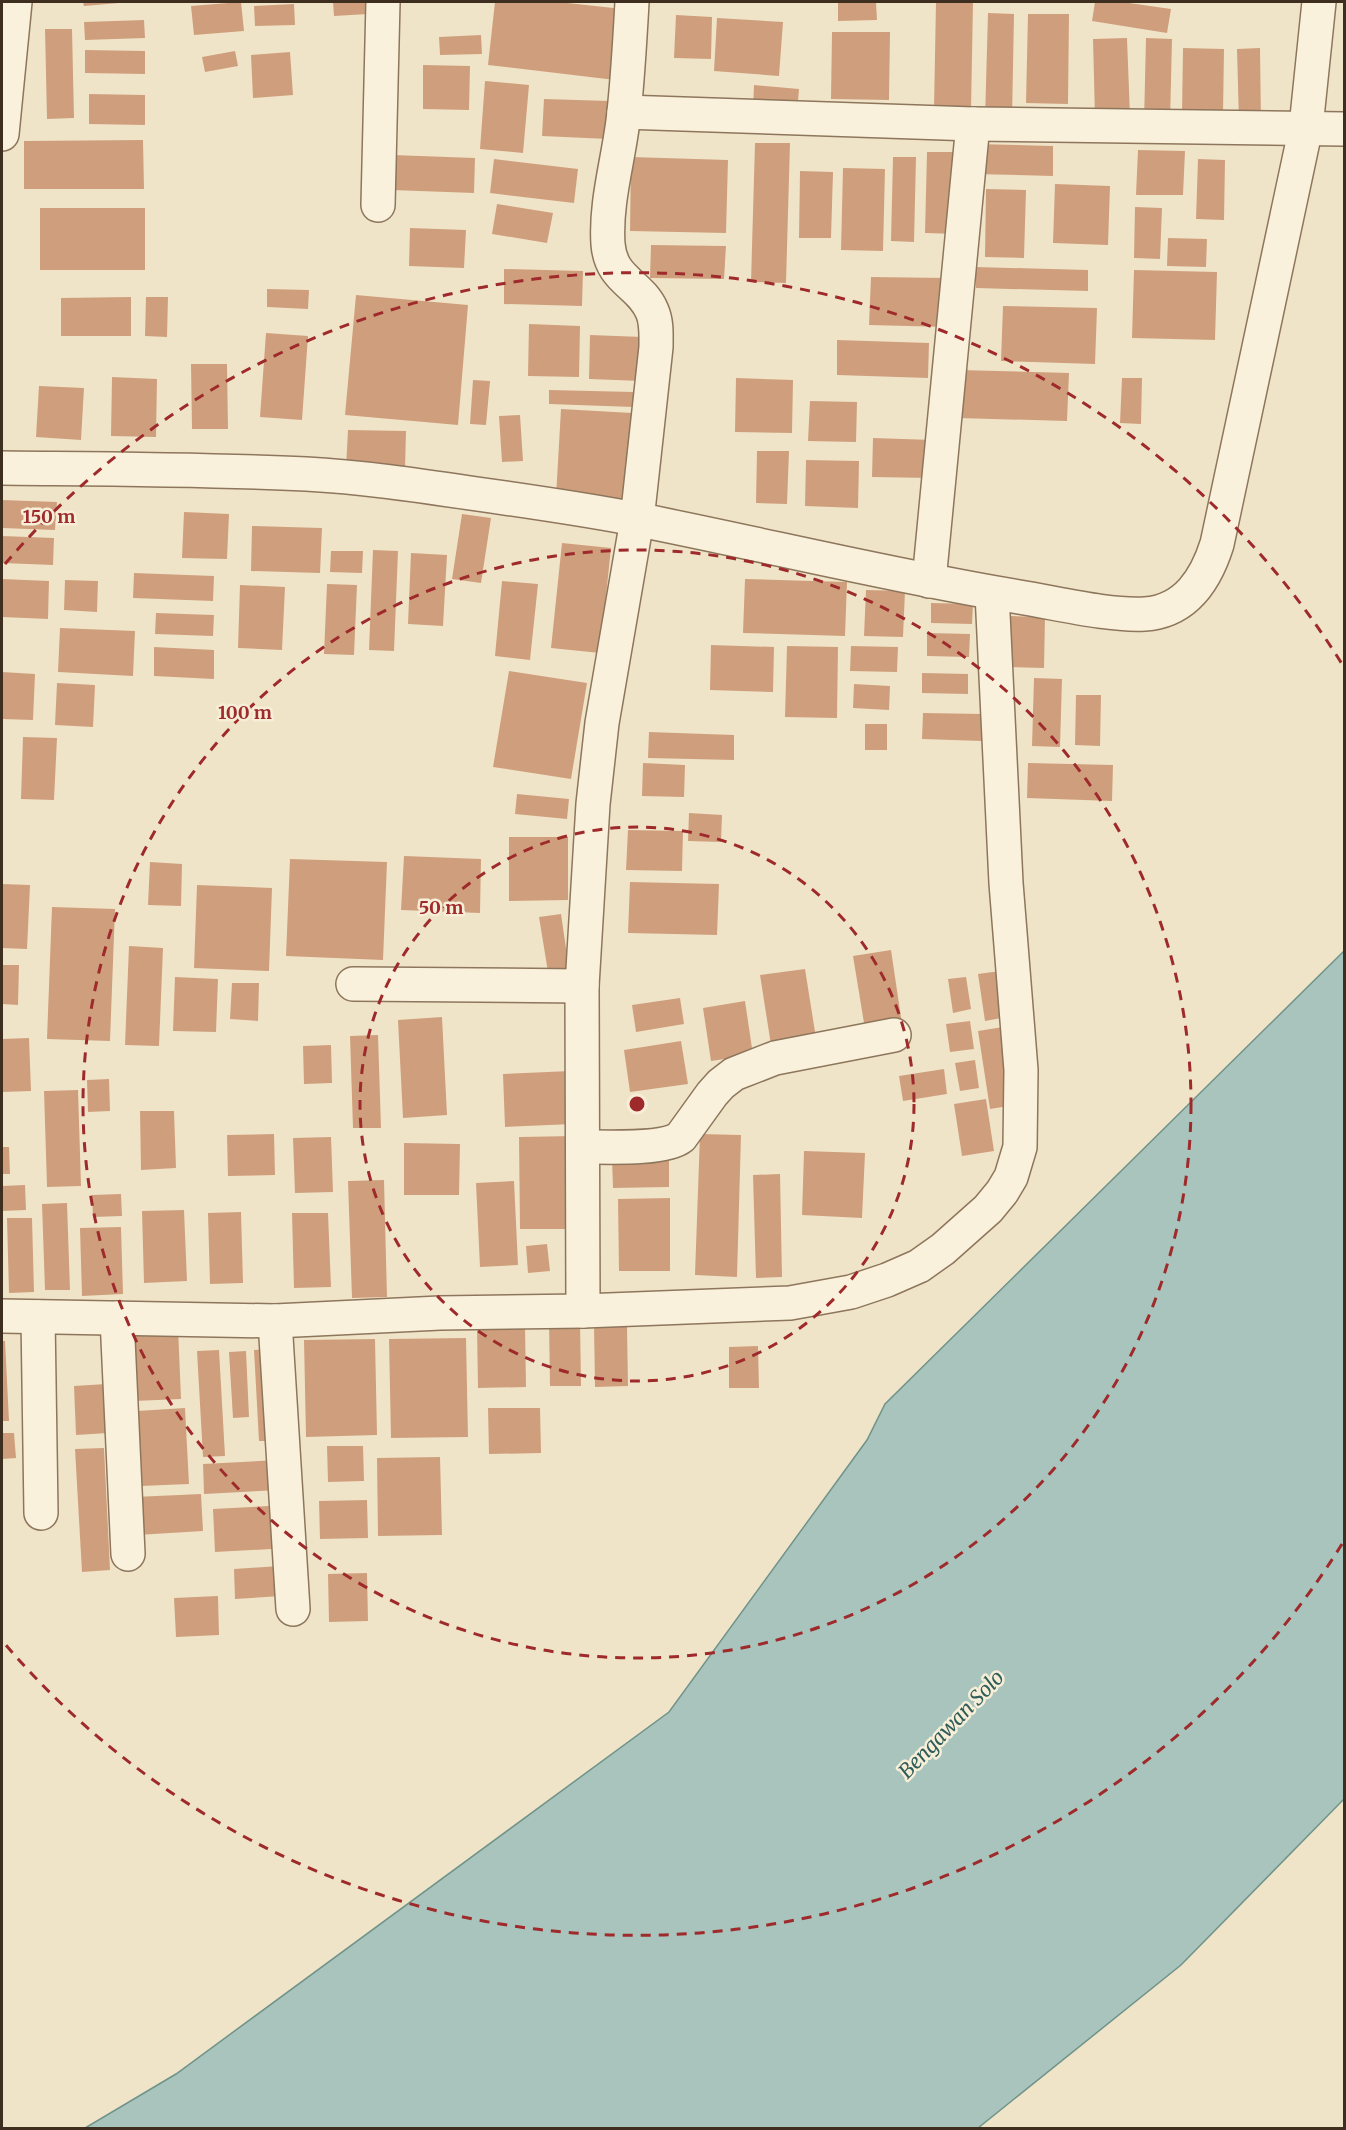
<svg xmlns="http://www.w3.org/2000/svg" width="1346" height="2130" viewBox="0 0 1346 2130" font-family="Merriweather,serif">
	<rect width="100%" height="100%" fill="#f0e4c8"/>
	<path fill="#a9c4bc" stroke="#6f938a" stroke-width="1.5" d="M 1344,951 L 1344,1799 L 1181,1965 L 978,2128 L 85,2128 L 176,2074 L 669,1712 L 867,1440 L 885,1404 Z"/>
	<g fill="#cf9f7d">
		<path d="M 83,2 L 119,2 L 119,3 L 84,6 Z"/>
		<path d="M 241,2 L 244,31 L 194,35 L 191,6 Z"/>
		<path d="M 333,2 L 367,2 L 368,14 L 334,16 Z"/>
		<path d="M 495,2 L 558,2 L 623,9 L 615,80 L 488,65 Z"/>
		<path d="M 838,2 L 876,2 L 877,20 L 838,21 Z"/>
		<path d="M 936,2 L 973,2 L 971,110 L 934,109 Z"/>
		<path d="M 1095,2 L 1122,2 L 1171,9 L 1167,33 L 1092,21 Z"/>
		<path d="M 294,4 L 295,25 L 255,26 L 254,6 Z"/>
		<path d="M 988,13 L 1014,14 L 1012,120 L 985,119 Z"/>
		<path d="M 1028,14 L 1069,14 L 1068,104 L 1026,103 Z"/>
		<path d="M 676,15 L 712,17 L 711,59 L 674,58 Z"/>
		<path d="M 717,18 L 783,22 L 779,76 L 714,71 Z"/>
		<path d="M 144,20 L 145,38 L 85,40 L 84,22 Z"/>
		<path d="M 45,29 L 72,29 L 74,118 L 47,119 Z"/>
		<path d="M 832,32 L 890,32 L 889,100 L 831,99 Z"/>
		<path d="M 481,35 L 482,54 L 440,55 L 439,37 Z"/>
		<path d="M 1127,38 L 1130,116 L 1095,118 L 1093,39 Z"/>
		<path d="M 1146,38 L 1172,39 L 1170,123 L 1144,122 Z"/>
		<path d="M 1183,48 L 1224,49 L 1223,115 L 1182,115 Z"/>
		<path d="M 1260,48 L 1261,123 L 1239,123 L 1237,49 Z"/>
		<path d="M 85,50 L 145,51 L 145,74 L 85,73 Z"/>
		<path d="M 235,51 L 238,66 L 205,72 L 202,57 Z"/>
		<path d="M 290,52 L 293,95 L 253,98 L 251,55 Z"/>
		<path d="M 423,65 L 470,66 L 469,110 L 423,109 Z"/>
		<path d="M 485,81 L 529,85 L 523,153 L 480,149 Z"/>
		<path d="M 754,85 L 799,89 L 797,113 L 753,109 Z"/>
		<path d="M 89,94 L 145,95 L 145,125 L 89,124 Z"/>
		<path d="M 544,99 L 610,101 L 608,139 L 542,136 Z"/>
		<path d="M 143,140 L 144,189 L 24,189 L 24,141 Z"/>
		<path d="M 755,143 L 790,143 L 786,283 L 751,282 Z"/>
		<path d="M 975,144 L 1053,146 L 1053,176 L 974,174 Z"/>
		<path d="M 1138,150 L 1185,151 L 1183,195 L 1136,195 Z"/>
		<path d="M 927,152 L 959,152 L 957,234 L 925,233 Z"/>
		<path d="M 392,155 L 475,158 L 474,193 L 391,190 Z"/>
		<path d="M 631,157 L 728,160 L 726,233 L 630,231 Z"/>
		<path d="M 893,157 L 916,157 L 914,242 L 891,241 Z"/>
		<path d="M 494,159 L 578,169 L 574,203 L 490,193 Z"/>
		<path d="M 1198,159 L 1225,160 L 1224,220 L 1196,219 Z"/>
		<path d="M 843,168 L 885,169 L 883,251 L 841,250 Z"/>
		<path d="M 800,171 L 833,172 L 831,238 L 799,238 Z"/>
		<path d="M 1055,184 L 1110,186 L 1108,245 L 1053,243 Z"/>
		<path d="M 986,189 L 1026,190 L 1024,258 L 985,257 Z"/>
		<path d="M 497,204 L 553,213 L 547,243 L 492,234 Z"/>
		<path d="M 1135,207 L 1162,208 L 1160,259 L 1134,258 Z"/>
		<rect x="40" y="208" width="105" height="62"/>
		<path d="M 410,228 L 466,230 L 464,268 L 409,266 Z"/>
		<path d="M 1168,238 L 1207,239 L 1206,267 L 1167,266 Z"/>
		<path d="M 651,245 L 726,246 L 724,279 L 650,278 Z"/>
		<path d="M 976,267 L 1088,270 L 1088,291 L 976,288 Z"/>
		<path d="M 504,269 L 583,271 L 582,306 L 504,304 Z"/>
		<path d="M 1134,270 L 1217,272 L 1215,340 L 1132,338 Z"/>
		<path d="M 871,277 L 948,278 L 947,327 L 869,325 Z"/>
		<path d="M 267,289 L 309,290 L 308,309 L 267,307 Z"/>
		<path d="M 356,295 L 468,305 L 458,425 L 345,415 Z"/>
		<path d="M 131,297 L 131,336 L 61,336 L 61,298 Z"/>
		<path d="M 146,297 L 168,297 L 167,337 L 145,336 Z"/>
		<path d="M 1003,306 L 1097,308 L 1095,364 L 1001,361 Z"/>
		<path d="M 529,324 L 580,326 L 579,377 L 528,376 Z"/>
		<path d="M 266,333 L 308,336 L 302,420 L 260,417 Z"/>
		<path d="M 590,335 L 643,337 L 642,381 L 589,379 Z"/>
		<path d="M 837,340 L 929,343 L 928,378 L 837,375 Z"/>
		<path d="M 191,364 L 227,364 L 228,429 L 192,429 Z"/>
		<path d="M 958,370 L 1069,373 L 1067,421 L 957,418 Z"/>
		<path d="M 112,377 L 157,379 L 156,437 L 111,436 Z"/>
		<path d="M 736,378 L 793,380 L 792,433 L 735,432 Z"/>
		<path d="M 1122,378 L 1142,378 L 1141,424 L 1120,423 Z"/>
		<path d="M 473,380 L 490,381 L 486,425 L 470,424 Z"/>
		<path d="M 39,386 L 84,388 L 81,440 L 36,437 Z"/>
		<path d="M 549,390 L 634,392 L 633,407 L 549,404 Z"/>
		<path d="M 810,401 L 857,402 L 856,442 L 808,441 Z"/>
		<path d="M 561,409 L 632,413 L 629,500 L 556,497 Z"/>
		<path d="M 520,415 L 523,461 L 502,462 L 499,416 Z"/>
		<path d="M 348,430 L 406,431 L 405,470 L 346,468 Z"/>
		<path d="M 873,438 L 933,440 L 932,478 L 872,477 Z"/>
		<path d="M 757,451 L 789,451 L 787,504 L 756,503 Z"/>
		<path d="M 806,460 L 859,461 L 858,508 L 805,506 Z"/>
		<path d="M 2,500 L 57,502 L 55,530 L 2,528 Z"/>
		<path d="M 184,512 L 229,514 L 227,559 L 182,558 Z"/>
		<path d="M 462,514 L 491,518 L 481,583 L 452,579 Z"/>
		<path d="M 252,526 L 322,528 L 320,573 L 251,571 Z"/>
		<path d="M 2,536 L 54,538 L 53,565 L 2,563 Z"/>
		<path d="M 562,543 L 611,548 L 600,653 L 551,648 Z"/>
		<path d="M 373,550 L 398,551 L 394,651 L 369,650 Z"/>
		<path d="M 331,551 L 363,551 L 362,573 L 330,572 Z"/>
		<path d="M 411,553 L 447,555 L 443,626 L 408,624 Z"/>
		<path d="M 134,573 L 214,576 L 213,601 L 133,598 Z"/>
		<path d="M 2,579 L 49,581 L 48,619 L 2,617 Z"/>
		<path d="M 745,579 L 847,582 L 845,636 L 743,633 Z"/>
		<path d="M 65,580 L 98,581 L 97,612 L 64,610 Z"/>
		<path d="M 502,581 L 538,584 L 530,660 L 495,656 Z"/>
		<path d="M 327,584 L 357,585 L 354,655 L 324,654 Z"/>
		<path d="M 240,585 L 285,587 L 282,650 L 238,648 Z"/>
		<path d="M 866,590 L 905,591 L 903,637 L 864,636 Z"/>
		<path d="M 931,603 L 973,604 L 972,624 L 931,623 Z"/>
		<path d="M 156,613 L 214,615 L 213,636 L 155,634 Z"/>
		<path d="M 1011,616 L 1045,617 L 1044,668 L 1010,667 Z"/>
		<path d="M 60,628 L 135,631 L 133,676 L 58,672 Z"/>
		<path d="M 927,633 L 970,634 L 969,657 L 927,656 Z"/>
		<path d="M 711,645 L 774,647 L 773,692 L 710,690 Z"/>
		<path d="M 787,646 L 838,647 L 837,718 L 785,717 Z"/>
		<path d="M 851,646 L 898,647 L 897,672 L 850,671 Z"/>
		<path d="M 154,647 L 214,650 L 214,679 L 154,676 Z"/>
		<path d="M 509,671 L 587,683 L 571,779 L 493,767 Z"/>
		<path d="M 2,672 L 35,674 L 33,720 L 2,719 Z"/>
		<path d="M 922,673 L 968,674 L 968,694 L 922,693 Z"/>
		<path d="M 1034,678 L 1062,679 L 1060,747 L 1032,746 Z"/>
		<path d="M 57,683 L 95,685 L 93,727 L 55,725 Z"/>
		<path d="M 854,684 L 890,686 L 889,710 L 853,708 Z"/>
		<path d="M 1076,695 L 1101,695 L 1100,746 L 1075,745 Z"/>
		<path d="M 923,713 L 983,714 L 982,741 L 922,739 Z"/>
		<rect x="865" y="724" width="22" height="26"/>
		<path d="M 649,732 L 734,735 L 734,760 L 648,758 Z"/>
		<path d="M 23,737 L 57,738 L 54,800 L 21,799 Z"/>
		<path d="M 643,763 L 685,765 L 684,797 L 642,796 Z"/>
		<path d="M 1028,763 L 1113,765 L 1112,801 L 1027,798 Z"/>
		<path d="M 517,794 L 569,799 L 567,819 L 515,814 Z"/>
		<path d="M 689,813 L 722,815 L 721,842 L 688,841 Z"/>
		<path d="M 628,830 L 683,831 L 682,871 L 626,870 Z"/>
		<path d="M 509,837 L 568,837 L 568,900 L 509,901 Z"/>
		<path d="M 404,856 L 481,859 L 480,913 L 401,910 Z"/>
		<path d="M 290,859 L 387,862 L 383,960 L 286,956 Z"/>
		<path d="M 150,862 L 182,864 L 181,906 L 148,905 Z"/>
		<path d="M 630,882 L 719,884 L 717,935 L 628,933 Z"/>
		<path d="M 2,884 L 30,885 L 27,949 L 2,948 Z"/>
		<path d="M 197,885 L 272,888 L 269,971 L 194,968 Z"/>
		<path d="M 52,907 L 115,909 L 110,1041 L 47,1039 Z"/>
		<path d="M 561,914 L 569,969 L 548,972 L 539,917 Z"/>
		<path d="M 129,946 L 163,948 L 159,1046 L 125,1045 Z"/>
		<path d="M 891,950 L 902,1024 L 865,1029 L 853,956 Z"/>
		<path d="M 2,965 L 19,965 L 18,1005 L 2,1004 Z"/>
		<path d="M 805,969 L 816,1038 L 771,1045 L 760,975 Z"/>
		<path d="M 1000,971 L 1007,1017 L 985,1021 L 978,974 Z"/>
		<path d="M 175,977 L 218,979 L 216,1032 L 173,1031 Z"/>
		<path d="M 966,977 L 971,1009 L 953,1013 L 948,979 Z"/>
		<path d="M 232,983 L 259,983 L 258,1021 L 230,1019 Z"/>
		<path d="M 680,998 L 684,1024 L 636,1032 L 632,1005 Z"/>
		<path d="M 745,1001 L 753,1055 L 711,1061 L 703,1008 Z"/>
		<path d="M 442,1017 L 447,1115 L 403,1118 L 398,1020 Z"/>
		<path d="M 970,1021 L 974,1049 L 950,1052 L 946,1024 Z"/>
		<path d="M 1003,1027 L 1015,1105 L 990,1109 L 978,1031 Z"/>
		<path d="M 378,1035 L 381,1128 L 353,1128 L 350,1036 Z"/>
		<path d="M 29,1038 L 31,1091 L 2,1092 L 2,1039 Z"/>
		<path d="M 681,1041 L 688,1084 L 630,1092 L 624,1050 Z"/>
		<path d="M 331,1045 L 332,1083 L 304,1084 L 303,1046 Z"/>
		<path d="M 975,1060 L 979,1088 L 960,1091 L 955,1063 Z"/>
		<path d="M 944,1069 L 947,1094 L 903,1101 L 899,1076 Z"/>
		<path d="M 570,1071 L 573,1124 L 505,1127 L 503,1074 Z"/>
		<path d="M 109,1079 L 110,1111 L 88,1112 L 87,1080 Z"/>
		<path d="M 78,1090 L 81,1186 L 47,1187 L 44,1091 Z"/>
		<path d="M 986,1099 L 994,1151 L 962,1156 L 954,1104 Z"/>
		<path d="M 140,1111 L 174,1111 L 176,1168 L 141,1170 Z"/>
		<path d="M 274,1134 L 275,1175 L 228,1176 L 227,1135 Z"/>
		<path d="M 700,1134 L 741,1135 L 737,1277 L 695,1275 Z"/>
		<path d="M 574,1136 L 575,1229 L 520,1229 L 519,1137 Z"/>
		<path d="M 331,1137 L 333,1192 L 295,1193 L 293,1138 Z"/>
		<path d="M 404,1143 L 460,1144 L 459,1195 L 404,1195 Z"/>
		<path d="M 2,1147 L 9,1147 L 10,1174 L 2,1174 Z"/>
		<path d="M 804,1151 L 865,1153 L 862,1218 L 802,1215 Z"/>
		<path d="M 612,1158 L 669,1158 L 669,1187 L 613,1188 Z"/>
		<path d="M 780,1174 L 782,1277 L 756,1278 L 753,1175 Z"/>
		<path d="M 384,1180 L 387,1297 L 352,1298 L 348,1181 Z"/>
		<path d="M 514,1181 L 518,1265 L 480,1267 L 476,1183 Z"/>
		<path d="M 25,1185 L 26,1210 L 2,1211 L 2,1186 Z"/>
		<path d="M 121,1194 L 122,1216 L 93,1217 L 92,1195 Z"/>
		<path d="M 670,1198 L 670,1271 L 619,1271 L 618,1199 Z"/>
		<path d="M 67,1203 L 70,1290 L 45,1290 L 42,1204 Z"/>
		<path d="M 184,1210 L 187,1281 L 144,1283 L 142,1211 Z"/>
		<path d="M 241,1212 L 243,1283 L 210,1284 L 208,1213 Z"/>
		<path d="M 292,1213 L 328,1213 L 331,1287 L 294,1288 Z"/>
		<path d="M 7,1218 L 32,1218 L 34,1292 L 9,1293 Z"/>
		<path d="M 121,1227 L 123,1294 L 82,1296 L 80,1228 Z"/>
		<path d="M 547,1244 L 550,1271 L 528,1273 L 526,1246 Z"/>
		<path d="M 580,1321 L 581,1386 L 550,1386 L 549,1322 Z"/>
		<path d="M 477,1325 L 525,1325 L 526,1387 L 478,1388 Z"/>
		<path d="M 594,1326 L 627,1326 L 628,1386 L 595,1387 Z"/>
		<path d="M 178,1327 L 181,1399 L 134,1401 L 130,1330 Z"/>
		<path d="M 466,1338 L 468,1437 L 391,1438 L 389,1339 Z"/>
		<path d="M 375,1339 L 377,1435 L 306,1437 L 304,1340 Z"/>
		<path d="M 2,1341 L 5,1341 L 9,1421 L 2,1421 Z"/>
		<path d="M 758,1346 L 759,1388 L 729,1388 L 729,1347 Z"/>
		<path d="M 268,1349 L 273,1441 L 259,1441 L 254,1350 Z"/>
		<path d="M 219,1350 L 225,1456 L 203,1457 L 197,1351 Z"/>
		<path d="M 246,1351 L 249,1417 L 233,1418 L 229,1352 Z"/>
		<path d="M 106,1384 L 108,1433 L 76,1435 L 74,1386 Z"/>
		<path d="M 185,1408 L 189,1484 L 141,1486 L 137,1411 Z"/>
		<path d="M 488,1408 L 540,1408 L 541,1453 L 489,1454 Z"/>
		<path d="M 2,1433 L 14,1433 L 16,1458 L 2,1459 Z"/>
		<path d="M 327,1446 L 363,1446 L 364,1481 L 328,1482 Z"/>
		<path d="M 104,1448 L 110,1570 L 82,1572 L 75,1449 Z"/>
		<path d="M 440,1457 L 442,1535 L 378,1536 L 377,1458 Z"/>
		<path d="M 278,1460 L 279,1490 L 204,1494 L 203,1464 Z"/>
		<path d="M 201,1494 L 203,1531 L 137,1535 L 134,1497 Z"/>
		<path d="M 367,1500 L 368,1538 L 320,1539 L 319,1501 Z"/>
		<path d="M 287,1505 L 289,1548 L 215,1552 L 213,1509 Z"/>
		<path d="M 279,1566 L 281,1596 L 235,1599 L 234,1569 Z"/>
		<path d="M 367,1573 L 368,1621 L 329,1622 L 328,1574 Z"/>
		<path d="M 218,1596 L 219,1635 L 176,1637 L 174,1598 Z"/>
	</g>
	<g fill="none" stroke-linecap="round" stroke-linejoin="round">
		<defs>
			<g id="street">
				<path d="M 624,112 L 973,124 L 1344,129"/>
				<path d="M 2,134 L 15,2"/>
				<path d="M 378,205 L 383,2"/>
				<path d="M 2,468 C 103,469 205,469 306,474 C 361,477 416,485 470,493 C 527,501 584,509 640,520 C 766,545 892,576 1019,597 C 1057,603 1108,616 1145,614 C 1186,611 1206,579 1217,544 L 1306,127 L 1319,2"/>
				<path d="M 929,581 L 973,124"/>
				<path d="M 353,984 L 582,986"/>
				<path d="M 583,1147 C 606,1147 665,1150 681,1137 L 712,1094 L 721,1084 L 734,1074 L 775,1058 L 894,1035"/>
				<path d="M 583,1311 L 582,986 L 593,804 L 602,723 L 637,520 L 656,347 C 656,335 657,322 652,311 C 640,283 611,281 608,244 C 605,200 620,155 624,112 C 628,75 630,38 632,2"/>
				<path d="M 2,1316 L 275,1321 L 440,1313 L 583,1311 L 790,1303 L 851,1292 L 887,1280 L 919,1266 L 943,1249 L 988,1209 L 1002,1192 L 1011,1177 L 1020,1147 L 1021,1070 L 1006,883 L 992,593"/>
				<path d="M 38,1317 L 41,1513"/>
				<path d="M 117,1318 L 128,1554"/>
				<path d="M 275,1321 L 293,1609"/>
			</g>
		</defs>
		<use href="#street" stroke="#8d765c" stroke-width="36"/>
		<use href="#street" stroke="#faf1dc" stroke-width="33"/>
	</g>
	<g fill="none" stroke="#9e2a2b" stroke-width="3" stroke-dasharray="10 8">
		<circle cx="637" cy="1104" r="277"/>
		<circle cx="637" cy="1104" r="554"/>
		<path d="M1342 1544A831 831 0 0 1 5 1644M5 564A831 831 0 0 1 1342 664"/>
	</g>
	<g text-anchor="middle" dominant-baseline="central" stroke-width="5" stroke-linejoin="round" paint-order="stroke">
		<g font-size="20" font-style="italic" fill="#2f5d5a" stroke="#f7eed8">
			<text transform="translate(951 1724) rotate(-46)">Bengawan Solo</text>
		</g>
	</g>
	<circle cx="637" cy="1104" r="9" fill="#9e2a2b" stroke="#f7eed8" stroke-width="3"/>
	<g font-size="18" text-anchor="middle" font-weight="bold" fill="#9e2a2b" stroke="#f7eed8" stroke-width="5" stroke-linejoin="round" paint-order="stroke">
		<text x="49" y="523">150 m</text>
		<text x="245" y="719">100 m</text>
		<text x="441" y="914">50 m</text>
	</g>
	<rect width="1346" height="2130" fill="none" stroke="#3d2e20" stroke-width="6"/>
</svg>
